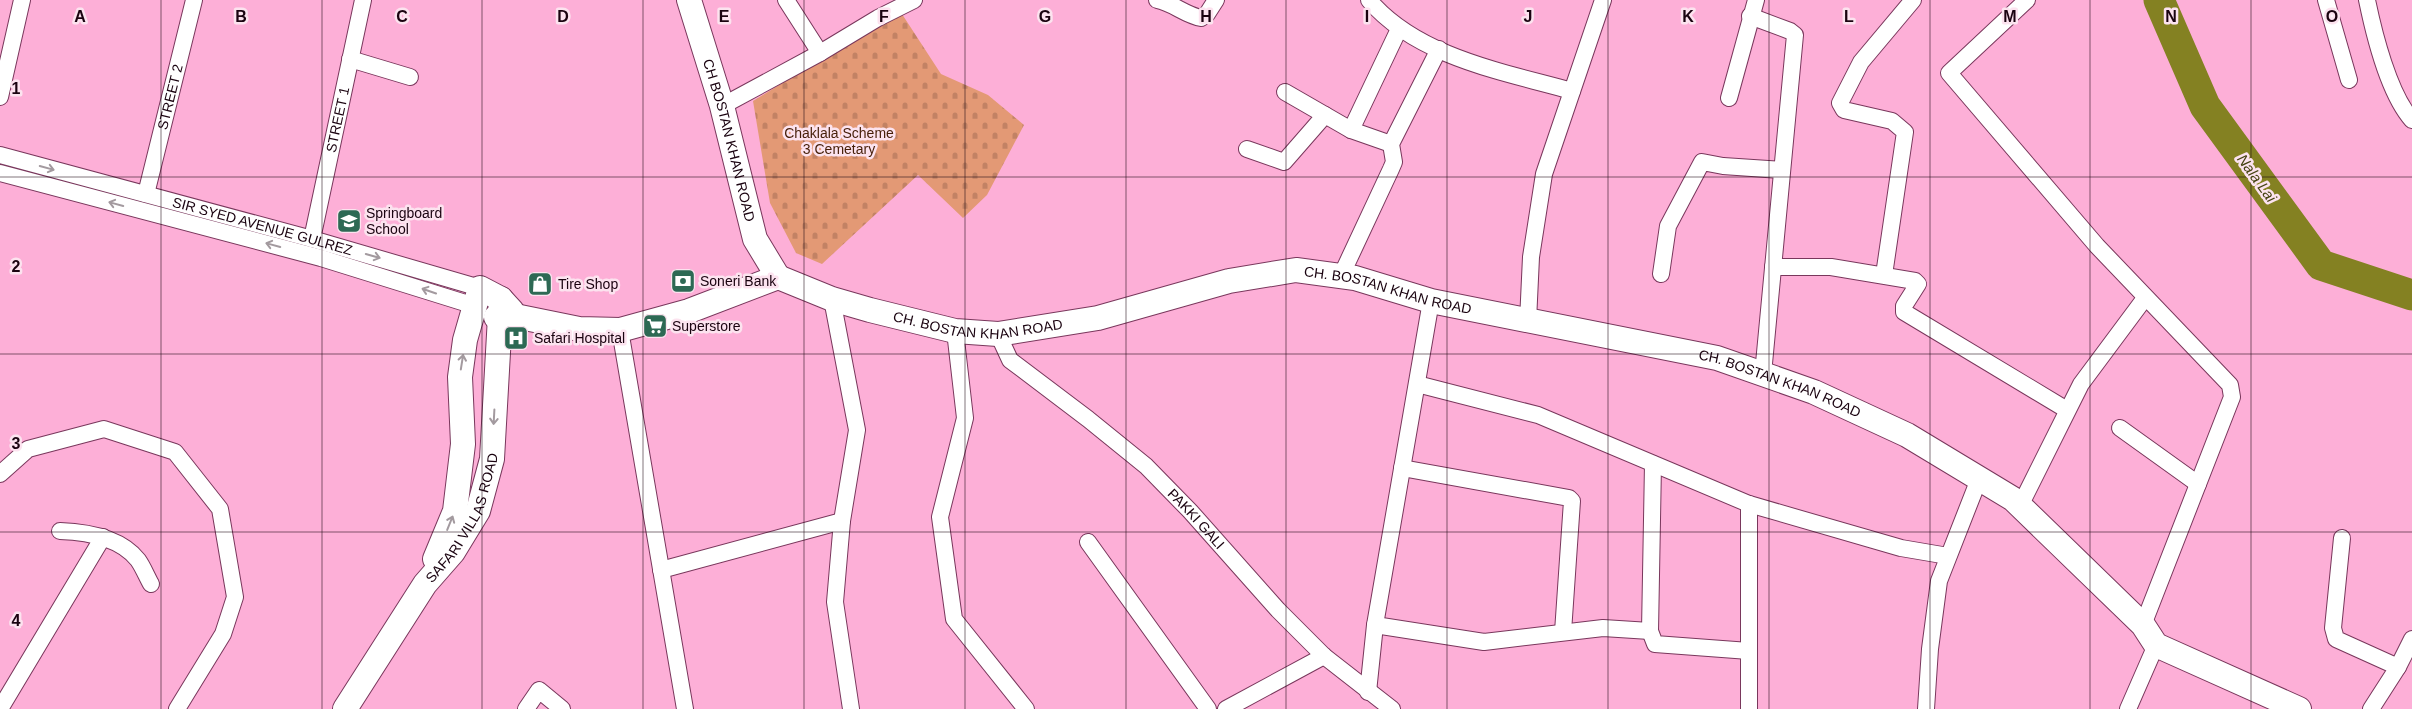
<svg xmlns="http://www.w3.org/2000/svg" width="2412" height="709" viewBox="0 0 2412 709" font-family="Arial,sans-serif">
	<defs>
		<pattern id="cemetery-stones" width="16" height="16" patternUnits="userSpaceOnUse" patternTransform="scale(1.25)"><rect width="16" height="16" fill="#e39975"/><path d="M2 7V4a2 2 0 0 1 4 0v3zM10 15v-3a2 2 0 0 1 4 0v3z" fill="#c28264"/></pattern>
	</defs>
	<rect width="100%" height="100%" fill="#fdafd7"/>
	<path fill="url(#cemetery-stones)" d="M 900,11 L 941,74 L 988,95 L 1024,125 L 987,195 L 963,218 L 918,175 L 822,264 L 796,253 L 770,203 L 753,101 Z"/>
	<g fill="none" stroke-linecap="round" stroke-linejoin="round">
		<path stroke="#848122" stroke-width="31" d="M 2159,0 L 2205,106 L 2321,265 L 2412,295"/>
		<defs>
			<g id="street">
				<path d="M 786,0 L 820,53"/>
				<path d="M 1157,0 C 1173,3 1185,15 1201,18 L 1207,14 L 1216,0"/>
				<path d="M 1369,0 C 1417,57 1504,72 1572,91"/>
				<path d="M 2027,0 L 1949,73 L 2097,246 L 2230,385 L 2232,397 L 2143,625"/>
				<path d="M 2326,0 L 2349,80"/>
				<path d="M 2367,0 C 2374,34 2389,94 2412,120"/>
				<path d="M 1750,16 L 1790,31 L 1795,35 L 1763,374"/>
				<path d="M 350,59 L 410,77"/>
				<path d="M 1285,92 L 1351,130 L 1391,144"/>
				<path d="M 0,97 L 22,0"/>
				<path d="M 1729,98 L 1756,0"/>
				<path d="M 722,106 L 820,53 L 878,18 L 914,0"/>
				<path d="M 1351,130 L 1399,29"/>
				<path d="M 1247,149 L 1284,162 L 1325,115"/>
				<path id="s1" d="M 0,155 L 312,239 L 480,288"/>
				<path d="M 0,173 L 321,258 L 475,306"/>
				<path id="s2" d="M 146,194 L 194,0"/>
				<path id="s3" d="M 312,239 L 363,0"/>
				<path d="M 1773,267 L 1831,267 L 1915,281 L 1918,284 L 1904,306 L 1904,312 L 2067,410"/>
				<path d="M 1661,274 L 1668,226 L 1702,162 L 1723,166 L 1782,170"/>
				<path d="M 1884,275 L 1905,132 L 1892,121 L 1844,110 L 1840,103 L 1861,62 L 1913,0"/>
				<path d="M 1341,276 L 1391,169 L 1394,162 L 1391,144 L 1439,49"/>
				<path d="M 832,299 L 857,430 L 842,521 L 835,602 L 851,709"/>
				<path d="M 1528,321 L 1531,257 L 1544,174 L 1603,0"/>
				<path d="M 620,330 L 685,709"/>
				<path d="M 955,331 L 965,418 L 940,517 L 954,619 L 1026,709"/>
				<path id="s4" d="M 998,334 L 1010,360 L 1088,419 L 1146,466 L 1190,511 L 1278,610 L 1324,656 L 1392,709"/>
				<path d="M 1417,384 L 1538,415 L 1749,504 L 1901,548 L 1948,556"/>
				<path d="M 2120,428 L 2198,484"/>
				<path d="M 1653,464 L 1650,631 L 1655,644 L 1749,651"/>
				<path d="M 1402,468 L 1569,498 L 1572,501 L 1563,632"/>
				<path d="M 0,474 L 28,449 L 104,429 L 175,452 L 220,509 L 235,597 L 223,634 L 177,709"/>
				<path d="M 1749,504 L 1749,709"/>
				<path d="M 2020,506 L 2081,384 L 2145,298"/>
				<path d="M 60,531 C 87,532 120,537 138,560 C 143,567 147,577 151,584"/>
				<path d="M 2342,538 L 2333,628 L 2336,639 L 2398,667"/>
				<path d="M 1088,542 L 1208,709"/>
				<path d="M 661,570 L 842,521"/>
				<path d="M 1375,625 L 1484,642 L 1603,628 L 1650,631"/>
				<path d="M 1368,692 L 1375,625 L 1431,301"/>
				<path d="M 0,709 L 103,537"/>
				<path d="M 526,709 L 539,690 L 562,709"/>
				<path d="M 1226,709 L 1324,656"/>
				<path d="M 1926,709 L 1930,649 L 1939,581 L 1979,479"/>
				<path d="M 2128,709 L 2156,645"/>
				<path d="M 2371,709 L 2398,667 L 2412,639"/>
			</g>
			<g id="secondary">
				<path id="s5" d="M 689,0 L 722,106 L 755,239 L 778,277"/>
				<path id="s6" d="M 778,277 L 832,299 L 870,310 L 955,331 L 998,334 L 1098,318 L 1229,281 L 1296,270 L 1355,278 L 1431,301 L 1717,358 L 1814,392 L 1907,435 L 2013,499 L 2143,625 L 2156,645 L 2299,709"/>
				<path d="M 496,317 L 500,318 L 515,316 L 579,329 L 620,330 L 689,311 L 778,277"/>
				<path d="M 435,559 L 455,511 L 463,444 L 460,377 L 465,340 L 480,288 L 501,299 L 512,311"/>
				<path id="s7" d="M 345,709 L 425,584 L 453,552 L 478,511 L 492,459 L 501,299"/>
			</g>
		</defs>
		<use href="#street" stroke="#79375c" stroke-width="18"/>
		<use href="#secondary" stroke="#79375c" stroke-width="26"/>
		<use href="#street" stroke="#fff" stroke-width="16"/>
		<use href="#secondary" stroke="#fff" stroke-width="24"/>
	</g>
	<defs><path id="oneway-shaft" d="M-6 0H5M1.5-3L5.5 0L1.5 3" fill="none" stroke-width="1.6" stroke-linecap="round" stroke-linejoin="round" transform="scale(1.25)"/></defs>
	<g stroke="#a39a9f">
		<use href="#oneway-shaft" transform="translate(47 168) rotate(15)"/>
		<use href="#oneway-shaft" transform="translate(116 204) rotate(-165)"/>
		<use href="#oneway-shaft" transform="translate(273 245) rotate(-165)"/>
		<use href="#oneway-shaft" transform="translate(373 256) rotate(16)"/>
		<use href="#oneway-shaft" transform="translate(429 291) rotate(-161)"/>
		<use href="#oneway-shaft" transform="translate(462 362) rotate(-81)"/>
		<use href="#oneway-shaft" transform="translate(494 417) rotate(93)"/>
		<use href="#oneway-shaft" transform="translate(450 523) rotate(-68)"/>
	</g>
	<path fill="none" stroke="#1a0310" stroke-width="1" stroke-opacity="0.55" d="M 161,0 L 161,709M 322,0 L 322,709M 482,0 L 482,709M 643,0 L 643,709M 804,0 L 804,709M 965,0 L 965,709M 1126,0 L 1126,709M 1286,0 L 1286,709M 1447,0 L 1447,709M 1608,0 L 1608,709M 1769,0 L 1769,709M 1930,0 L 1930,709M 2090,0 L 2090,709M 2251,0 L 2251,709M 0,177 L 2412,177M 0,354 L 2412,354M 0,532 L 2412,532"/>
	<defs>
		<symbol id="school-square" viewBox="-11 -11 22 22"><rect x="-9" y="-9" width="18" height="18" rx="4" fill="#2d6954" stroke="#fce3ef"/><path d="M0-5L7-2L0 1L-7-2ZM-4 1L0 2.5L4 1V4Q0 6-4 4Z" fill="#fff"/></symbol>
		<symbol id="bank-square" viewBox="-11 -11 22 22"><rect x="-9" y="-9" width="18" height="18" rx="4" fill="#2d6954" stroke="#fce3ef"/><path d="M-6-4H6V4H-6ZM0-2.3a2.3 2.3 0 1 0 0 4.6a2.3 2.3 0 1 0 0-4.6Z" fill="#fff"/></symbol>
		<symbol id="shop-square" viewBox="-11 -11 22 22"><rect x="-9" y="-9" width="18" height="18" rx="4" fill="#2d6954" stroke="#fce3ef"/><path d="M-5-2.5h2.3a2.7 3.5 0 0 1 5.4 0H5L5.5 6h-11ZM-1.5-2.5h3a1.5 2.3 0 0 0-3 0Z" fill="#fff"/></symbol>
		<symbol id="supermarket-square" viewBox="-11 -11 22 22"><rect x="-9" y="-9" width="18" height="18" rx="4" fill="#2d6954" stroke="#fce3ef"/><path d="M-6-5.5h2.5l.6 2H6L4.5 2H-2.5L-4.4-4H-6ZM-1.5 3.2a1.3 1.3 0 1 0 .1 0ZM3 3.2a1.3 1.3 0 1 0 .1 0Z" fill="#fff"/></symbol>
		<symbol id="hospital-square" viewBox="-11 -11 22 22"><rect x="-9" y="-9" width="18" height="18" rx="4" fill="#2d6954" stroke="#fce3ef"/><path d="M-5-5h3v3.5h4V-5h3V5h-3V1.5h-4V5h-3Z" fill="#fff"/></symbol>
	</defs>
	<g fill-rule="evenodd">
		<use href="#school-square" x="335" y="207" width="28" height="28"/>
		<use href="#bank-square" x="669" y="267" width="28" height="28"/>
		<use href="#shop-square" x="526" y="270" width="28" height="28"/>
		<use href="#supermarket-square" x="641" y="312" width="28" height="28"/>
		<use href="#hospital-square" x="502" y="324" width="28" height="28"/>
	</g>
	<g text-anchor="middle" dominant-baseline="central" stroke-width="5" stroke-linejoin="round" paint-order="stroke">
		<g font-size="14" fill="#1a0310" stroke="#fce3ef">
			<text stroke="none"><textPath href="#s2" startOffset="100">STREET 2</textPath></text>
			<text stroke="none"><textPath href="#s3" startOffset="122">STREET 1</textPath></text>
			<text stroke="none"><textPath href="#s5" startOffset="146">CH BOSTAN KHAN ROAD</textPath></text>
			<text stroke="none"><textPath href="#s1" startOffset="272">SIR SYED AVENUE GULREZ</textPath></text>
			<text stroke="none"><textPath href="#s6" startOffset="628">CH. BOSTAN KHAN ROAD</textPath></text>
			<text stroke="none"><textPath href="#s6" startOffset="208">CH. BOSTAN KHAN ROAD</textPath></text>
			<text stroke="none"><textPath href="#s6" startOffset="1032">CH. BOSTAN KHAN ROAD</textPath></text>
			<text stroke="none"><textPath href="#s7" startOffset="226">SAFARI VILLAS ROAD</textPath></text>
			<text stroke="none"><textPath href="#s4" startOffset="274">PAKKI GALI</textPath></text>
		</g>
		<g font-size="14" fill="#451e08" stroke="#fce3ef">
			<text x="839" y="133">Chaklala Scheme<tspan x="839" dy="16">3 Cemetary</tspan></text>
		</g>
		<g font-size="14" fill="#1a0310" stroke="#fce3ef" text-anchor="start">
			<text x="366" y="213">Springboard<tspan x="366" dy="16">School</tspan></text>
			<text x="700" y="281">Soneri Bank</text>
			<text x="558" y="284">Tire Shop</text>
			<text x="672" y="326">Superstore</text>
			<text x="534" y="338">Safari Hospital</text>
		</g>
		<g font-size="15" font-style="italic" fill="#454312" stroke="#fce3ef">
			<text transform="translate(2257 178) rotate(54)">Nala Lai</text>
		</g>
	</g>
	<g font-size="16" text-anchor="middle" font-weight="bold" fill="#1a0310" stroke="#fce3ef" stroke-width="5" stroke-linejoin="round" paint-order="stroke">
		<text x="80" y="22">A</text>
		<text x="241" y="22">B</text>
		<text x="402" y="22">C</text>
		<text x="563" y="22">D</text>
		<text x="724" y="22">E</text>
		<text x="884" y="22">F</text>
		<text x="1045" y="22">G</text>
		<text x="1206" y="22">H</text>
		<text x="1367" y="22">I</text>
		<text x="1528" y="22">J</text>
		<text x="1688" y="22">K</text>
		<text x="1849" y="22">L</text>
		<text x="2010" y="22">M</text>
		<text x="2171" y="22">N</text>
		<text x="2332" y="22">O</text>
		<text x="16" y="94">1</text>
		<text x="16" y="272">2</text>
		<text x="16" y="449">3</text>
		<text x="16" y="626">4</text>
	</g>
</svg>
